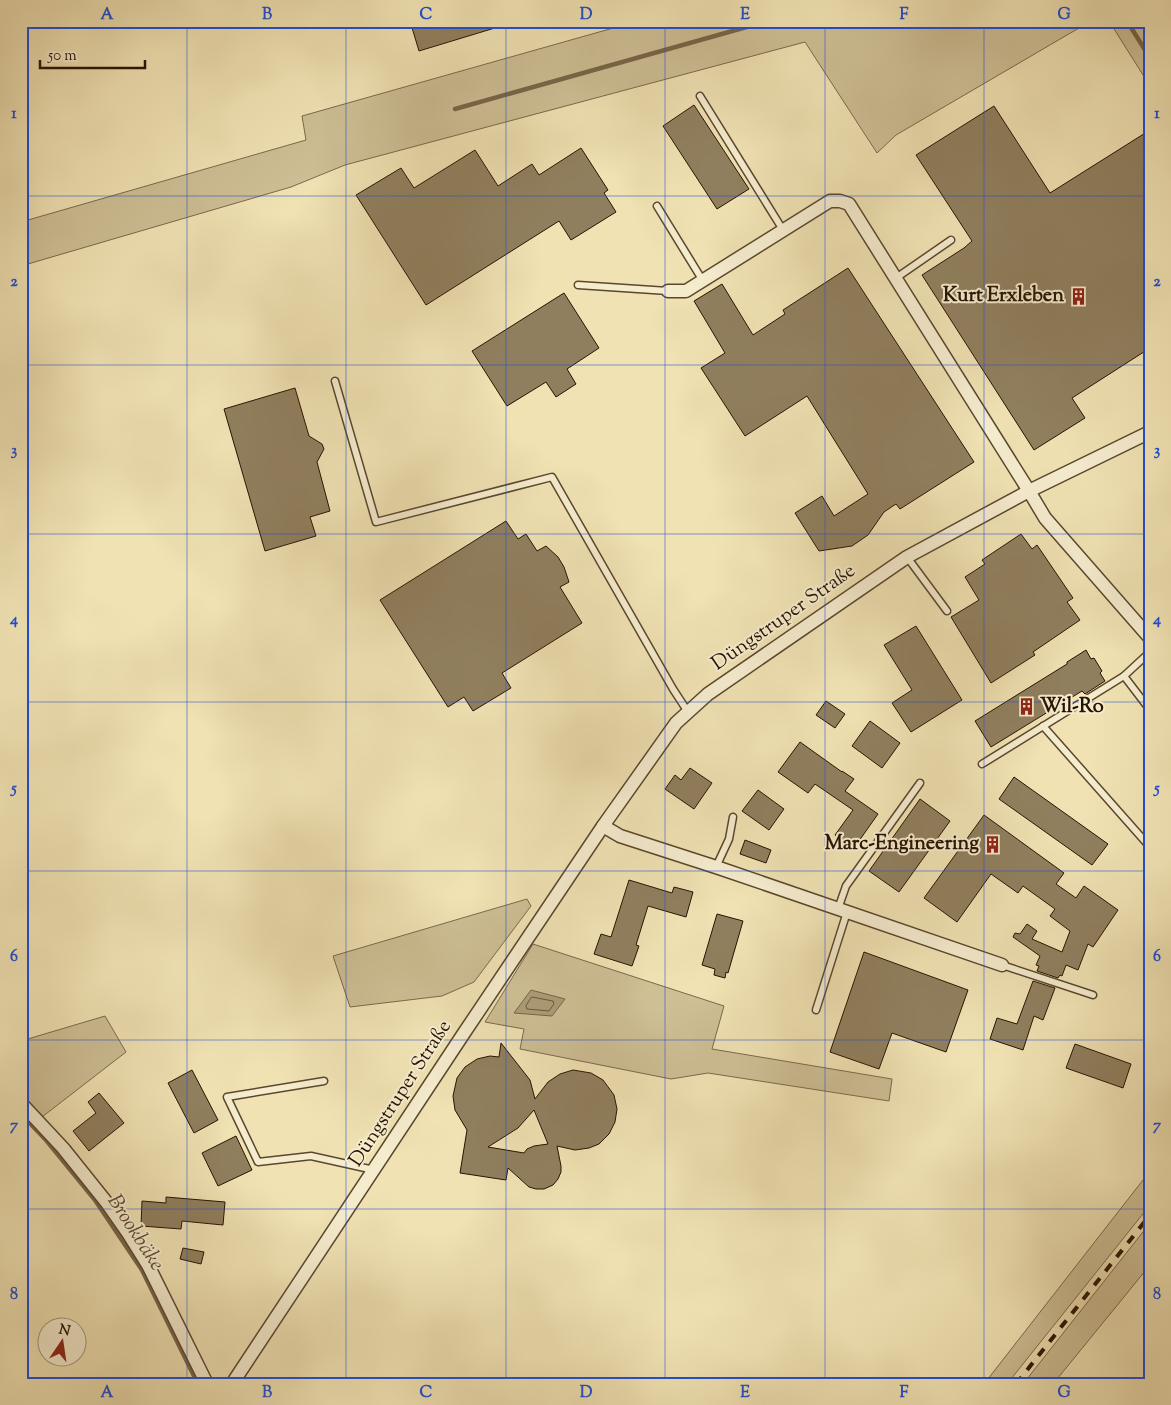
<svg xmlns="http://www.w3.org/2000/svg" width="1171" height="1405" viewBox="0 0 1171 1405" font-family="'Sorts Mill Goudy',serif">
	<rect width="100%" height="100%" fill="#f0e2b3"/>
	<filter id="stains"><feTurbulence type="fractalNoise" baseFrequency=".004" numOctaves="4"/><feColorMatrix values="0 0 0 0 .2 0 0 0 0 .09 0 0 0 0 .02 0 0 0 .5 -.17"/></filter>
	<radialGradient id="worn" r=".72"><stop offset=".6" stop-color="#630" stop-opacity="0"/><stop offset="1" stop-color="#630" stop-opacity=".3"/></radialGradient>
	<g fill="#cebf95" stroke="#7b694c">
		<path d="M 638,21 L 1091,21 L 896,135 L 877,153 L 805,42 L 345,165 L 291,187 L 21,266 L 21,222 L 306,140 L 302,116 Z"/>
		<path d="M 1109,21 L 1143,21 L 1150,32 L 1150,86 Z"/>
		<path d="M 527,899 L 531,906 L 474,982 L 442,996 L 350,1007 L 333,956 Z"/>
		<path d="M 533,944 L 724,1006 L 712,1049 L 892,1079 L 889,1101 L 708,1073 L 671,1079 L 520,1049 L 524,1029 L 485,1022 Z"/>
		<path d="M 105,1016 L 126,1052 L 42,1117 L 21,1096 L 21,1041 Z"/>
		<path d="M 1150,1171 L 1150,1205 L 1007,1384 L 984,1384 Z"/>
		<path d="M 1150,1223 L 1150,1265 L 1053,1384 L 1023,1384 Z"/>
	</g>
	<path fill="#ac9c77" stroke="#776548" d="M 531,990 L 565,999 L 552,1016 L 514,1013 Z"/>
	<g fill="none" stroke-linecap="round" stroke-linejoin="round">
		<path stroke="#6a583c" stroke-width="1" d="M 532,997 L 553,1001 L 554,1004 L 549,1011 L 527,1009 L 526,1006 Z"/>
		<g stroke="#776548" stroke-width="4.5">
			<path d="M 1127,21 L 1150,58"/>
			<path d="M 455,109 L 768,21"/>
			<path d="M 21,1114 L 46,1140 L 95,1200 L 142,1270 L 198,1384"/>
		</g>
	</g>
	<g fill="#907f5e" stroke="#281302" fill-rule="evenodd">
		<path d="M 410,21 L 507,21 L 508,24 L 419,51 Z"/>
		<path d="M 694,105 L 749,189 L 717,209 L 663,126 Z"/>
		<path d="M 994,106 L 1050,193 L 1150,130 L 1150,348 L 1072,398 L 1085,418 L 1034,450 L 922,275 L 964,248 L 972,241 L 916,155 Z"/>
		<path d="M 581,148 L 608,190 L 604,193 L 616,212 L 571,240 L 559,221 L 426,305 L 356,195 L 401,168 L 414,188 L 475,150 L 498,186 L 532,164 L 539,175 Z"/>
		<path d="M 848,268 L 974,462 L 900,509 L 896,504 L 884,512 L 868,535 L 852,546 L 819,551 L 795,513 L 822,496 L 834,516 L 868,494 L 807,396 L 745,436 L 701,368 L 725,353 L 694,301 L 722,284 L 753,335 L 785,314 L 783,310 Z"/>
		<path d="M 564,293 L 599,348 L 567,369 L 576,384 L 556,397 L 546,382 L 507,406 L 472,351 Z"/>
		<path d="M 295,388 L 309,436 L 322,444 L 324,449 L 317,462 L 330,511 L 310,517 L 316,536 L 265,551 L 224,409 Z"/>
		<path d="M 506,521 L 518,539 L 526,534 L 537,551 L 546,546 L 558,557 L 564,567 L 569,582 L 560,587 L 582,623 L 502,673 L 511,688 L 473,711 L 464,697 L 448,707 L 380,600 Z"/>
		<path d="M 1021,534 L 1032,549 L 1037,545 L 1073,598 L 1067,602 L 1080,620 L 1033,652 L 1035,655 L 991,683 L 951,617 L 979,600 L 965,577 L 985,564 L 982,560 Z"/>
		<path d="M 916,626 L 962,700 L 911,732 L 892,703 L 912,690 L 884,645 Z"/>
		<path d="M 1086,650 L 1091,659 L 1094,658 L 1102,671 L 1100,673 L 1105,681 L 1085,694 L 1082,691 L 991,747 L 975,721 L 1067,664 L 1067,662 Z"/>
		<path d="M 826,701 L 845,714 L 835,728 L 816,715 Z"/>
		<path d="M 870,721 L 900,743 L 882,768 L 852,746 Z"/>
		<path d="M 800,742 L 842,772 L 842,771 L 854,779 L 845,791 L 878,814 L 854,848 L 835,835 L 853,810 L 815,784 L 808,793 L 778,772 Z"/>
		<path d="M 690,768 L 712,783 L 694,809 L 665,789 L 675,775 L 681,780 Z"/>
		<path d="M 1014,777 L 1108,844 L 1092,865 L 999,799 Z"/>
		<path d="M 758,790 L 784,809 L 769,830 L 742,811 Z"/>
		<path d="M 920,799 L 950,821 L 899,892 L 869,871 Z"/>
		<path d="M 984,815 L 1064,873 L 1056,884 L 1076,898 L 1084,886 L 1118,910 L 1093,947 L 1088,944 L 1078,970 L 1066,965 L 1062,976 L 1060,975 L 1058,978 L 1037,971 L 1039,966 L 1036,965 L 1040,956 L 1013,937 L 1015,933 L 1020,934 L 1027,924 L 1037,931 L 1032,939 L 1062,952 L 1070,931 L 1050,916 L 1055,909 L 1023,886 L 1018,893 L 991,874 L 957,922 L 924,898 Z"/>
		<path d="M 745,840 L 771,850 L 766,863 L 740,854 Z"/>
		<path d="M 629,880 L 672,893 L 674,887 L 693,892 L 686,917 L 648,906 L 636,945 L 639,946 L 632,966 L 594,954 L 601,934 L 611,937 Z"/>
		<path d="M 717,914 L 743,921 L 728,973 L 726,972 L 725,978 L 714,975 L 715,969 L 702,965 Z"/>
		<path d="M 864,952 L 968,990 L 946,1052 L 892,1033 L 879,1069 L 830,1052 Z"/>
		<path d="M 1033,981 L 1055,988 L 1043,1020 L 1034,1016 L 1023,1050 L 990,1039 L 997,1018 L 1017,1024 Z"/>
		<path d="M 501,1043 L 530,1080 L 535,1099 L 548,1082 L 560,1074 L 573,1070 L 591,1073 L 603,1080 L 614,1095 L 617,1109 L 615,1122 L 609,1134 L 599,1144 L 589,1148 L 575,1150 L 557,1146 L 561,1166 L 561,1172 L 558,1179 L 553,1185 L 544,1189 L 536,1189 L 529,1187 L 508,1168 L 506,1180 L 460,1173 L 467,1130 L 455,1110 L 453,1096 L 457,1078 L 465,1067 L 477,1059 L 490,1056 L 499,1057 ZM 534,1110 L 548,1144 L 534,1146 L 527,1149 L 524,1153 L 488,1147 L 518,1128 Z"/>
		<path d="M 1075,1044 L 1131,1064 L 1123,1088 L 1066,1068 Z"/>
		<path d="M 192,1070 L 218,1120 L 194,1133 L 168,1083 Z"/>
		<path d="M 99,1093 L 124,1123 L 89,1151 L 73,1131 L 96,1113 L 88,1102 Z"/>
		<path d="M 236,1136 L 252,1170 L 218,1186 L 202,1153 Z"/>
		<path d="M 166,1197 L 225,1202 L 223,1225 L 182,1221 L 181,1229 L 141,1226 L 142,1201 L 166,1203 Z"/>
		<path d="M 183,1248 L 204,1252 L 201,1264 L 180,1259 Z"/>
	</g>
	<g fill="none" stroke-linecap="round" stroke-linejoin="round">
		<defs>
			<g id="service">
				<path d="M 700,96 L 783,230"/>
				<path d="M 657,206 L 703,281"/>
				<path d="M 896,278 L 951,240"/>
				<path d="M 578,285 L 668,291"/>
				<path d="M 335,381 L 376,522 L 552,477 L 673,689 L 688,712"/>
				<path d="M 907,557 L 947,611"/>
				<path d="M 1124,676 L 1150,710"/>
				<path d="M 1043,726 L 1150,847"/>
				<path d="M 982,764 L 1124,676 L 1150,652"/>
				<path d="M 716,867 L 729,839 L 733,817"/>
				<path d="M 838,909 L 846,886 L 920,783"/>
				<path d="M 1002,965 L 1093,995"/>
				<path d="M 816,1010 L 847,912"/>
				<path d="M 324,1081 L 227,1097 L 258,1162 L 311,1156 L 374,1170"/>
			</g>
			<g id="minor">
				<path d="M 668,291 L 686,291 L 830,201 L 840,201 L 849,204 L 1029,491 L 1045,518 L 1150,638"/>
				<path d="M 603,826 L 620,836 L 716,867 L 1002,965"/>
				<path d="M 21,1103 L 63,1148 L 107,1203 L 128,1233 L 148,1265 L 207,1384"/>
				<path d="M 232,1384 L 464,1033 L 603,826 L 676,723 L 708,694 L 907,557 L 1029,491 L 1150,432"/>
			</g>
		</defs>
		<use href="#service" stroke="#5a472e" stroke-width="9"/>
		<use href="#minor" stroke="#5a472e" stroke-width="15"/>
		<use href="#service" stroke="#f5ecce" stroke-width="6"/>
		<use href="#minor" stroke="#f5ecce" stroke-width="12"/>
		<path stroke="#281302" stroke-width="4" stroke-dasharray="9 9" stroke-linecap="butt" d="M 1016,1384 L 1150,1215"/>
	</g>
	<path fill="none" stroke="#1d4ed8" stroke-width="1" stroke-opacity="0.55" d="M 187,21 L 187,1384M 346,21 L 346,1384M 506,21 L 506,1384M 665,21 L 665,1384M 825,21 L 825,1384M 984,21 L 984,1384M 21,196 L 1150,196M 21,365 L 1150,365M 21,534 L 1150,534M 21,702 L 1150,702M 21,871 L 1150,871M 21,1040 L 1150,1040M 21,1209 L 1150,1209"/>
	<defs>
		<symbol id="building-bare" viewBox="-9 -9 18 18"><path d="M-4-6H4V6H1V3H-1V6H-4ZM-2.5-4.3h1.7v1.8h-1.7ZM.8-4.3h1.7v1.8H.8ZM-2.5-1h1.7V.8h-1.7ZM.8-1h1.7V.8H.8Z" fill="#8f2418" stroke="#f5ecce" stroke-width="2.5" paint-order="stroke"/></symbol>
	</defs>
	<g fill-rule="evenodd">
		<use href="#building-bare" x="1066" y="284" width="25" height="25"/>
		<use href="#building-bare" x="1014" y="694" width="25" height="25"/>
		<use href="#building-bare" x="980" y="832" width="25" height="25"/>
	</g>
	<g text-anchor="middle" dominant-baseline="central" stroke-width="4" stroke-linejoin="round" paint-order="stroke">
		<g font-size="20" font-weight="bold" fill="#281302" stroke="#f5ecce" text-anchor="end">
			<text x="1064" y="296">Kurt Erxleben</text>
			<text x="1040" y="707" text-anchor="start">Wil-Ro</text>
			<text x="979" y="844">Marc-Engineering</text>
		</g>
		<g font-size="20" fill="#281302" stroke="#f5ecce">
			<text transform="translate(784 618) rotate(-35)">Düngstruper Straße</text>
			<text transform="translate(401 1094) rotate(-57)">Düngstruper Straße</text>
		</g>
		<g font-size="21" font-style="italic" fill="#5d4a31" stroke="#f5ecce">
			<text transform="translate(135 1233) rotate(57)">Brookbäke</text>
		</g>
	</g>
	<rect width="1171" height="1405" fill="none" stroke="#f0e2b3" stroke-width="55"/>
	<g transform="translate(62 1342) rotate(13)"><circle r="24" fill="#f5ecce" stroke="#a3957c"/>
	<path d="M0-4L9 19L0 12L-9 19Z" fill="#8f2418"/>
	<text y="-8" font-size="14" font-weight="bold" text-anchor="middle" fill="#281302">N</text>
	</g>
	<path d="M40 60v8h105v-8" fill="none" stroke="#281302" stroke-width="2.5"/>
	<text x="48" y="60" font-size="15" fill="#281302" stroke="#f5ecce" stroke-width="4" paint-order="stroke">50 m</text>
	<rect x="28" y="28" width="1116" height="1350" fill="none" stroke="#1d4ed8" stroke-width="2"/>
	<g font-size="16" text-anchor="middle" font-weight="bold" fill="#1d4ed8">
		<text x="107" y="19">A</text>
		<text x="267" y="19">B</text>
		<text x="426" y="19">C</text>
		<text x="586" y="19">D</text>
		<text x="745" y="19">E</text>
		<text x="904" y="19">F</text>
		<text x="1064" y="19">G</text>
		<text x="14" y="118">1</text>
		<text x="1157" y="118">1</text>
		<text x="14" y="286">2</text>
		<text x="1157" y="286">2</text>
		<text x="14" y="455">3</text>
		<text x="1157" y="455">3</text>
		<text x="14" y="624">4</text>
		<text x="1157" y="624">4</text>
		<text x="14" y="793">5</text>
		<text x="1157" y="793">5</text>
		<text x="14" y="961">6</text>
		<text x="1157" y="961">6</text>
		<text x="14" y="1130">7</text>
		<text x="1157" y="1130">7</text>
		<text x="14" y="1299">8</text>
		<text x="1157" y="1299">8</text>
		<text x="107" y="1397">A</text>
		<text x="267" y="1397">B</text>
		<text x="426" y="1397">C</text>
		<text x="586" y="1397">D</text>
		<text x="745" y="1397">E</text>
		<text x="904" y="1397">F</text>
		<text x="1064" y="1397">G</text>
	</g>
	<rect width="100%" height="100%" filter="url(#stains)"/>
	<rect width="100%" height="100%" fill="url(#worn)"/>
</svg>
